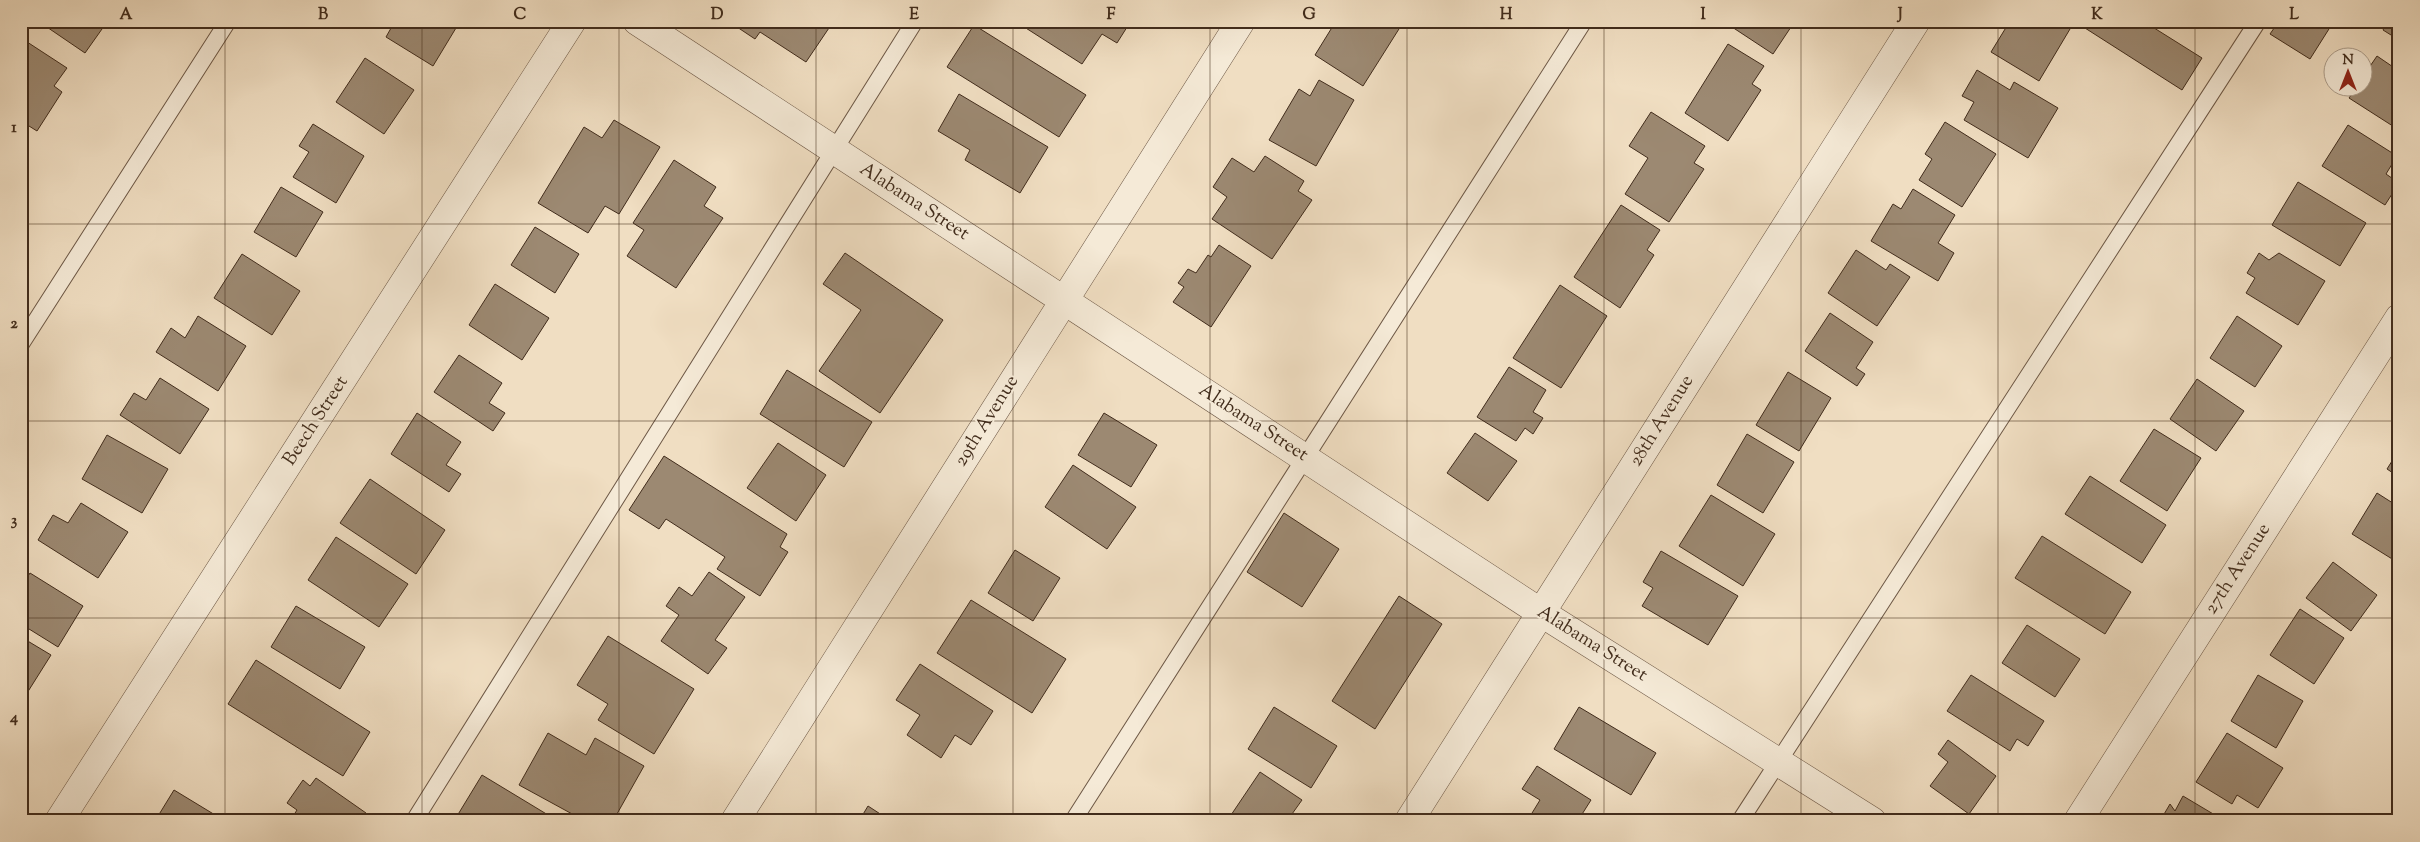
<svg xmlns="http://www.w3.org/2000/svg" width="2420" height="842" viewBox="0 0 2420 842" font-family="'Sorts Mill Goudy',serif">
	<rect width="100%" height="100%" fill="#f0dec2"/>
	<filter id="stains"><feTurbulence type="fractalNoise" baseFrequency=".004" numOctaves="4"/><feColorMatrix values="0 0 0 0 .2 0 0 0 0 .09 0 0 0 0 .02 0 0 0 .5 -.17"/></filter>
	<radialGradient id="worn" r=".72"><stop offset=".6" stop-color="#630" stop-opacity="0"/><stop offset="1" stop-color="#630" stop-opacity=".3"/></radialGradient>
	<g fill="#9c8972" stroke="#412c1c">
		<path d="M 38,21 L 93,21 L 92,23 L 102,29 L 85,53 Z"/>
		<path d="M 395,21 L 456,21 L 459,23 L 433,66 L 386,37 Z"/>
		<path d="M 728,21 L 826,21 L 831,25 L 806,62 L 760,32 L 755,39 Z"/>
		<path d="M 1020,21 L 1124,21 L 1129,24 L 1117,43 L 1102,34 L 1082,64 L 1018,23 Z"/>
		<path d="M 1336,21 L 1404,21 L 1363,86 L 1315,55 Z"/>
		<path d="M 1736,21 L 1795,21 L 1773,54 L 1732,27 Z"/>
		<path d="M 2010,21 L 2056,21 L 2070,29 L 2039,81 L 1991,52 Z"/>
		<path d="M 2074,21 L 2143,21 L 2202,58 L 2182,90 Z"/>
		<path d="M 2279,21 L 2334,21 L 2310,59 L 2270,34 Z"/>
		<path d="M 2388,21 L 2399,21 L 2399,40 L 2383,30 Z"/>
		<path d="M 974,25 L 1086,95 L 1059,137 L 947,67 Z"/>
		<path d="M 21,38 L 67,68 L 54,86 L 62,92 L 37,131 L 21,121 Z"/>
		<path d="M 1728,44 L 1764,66 L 1752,84 L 1761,90 L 1728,141 L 1685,113 Z"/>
		<path d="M 2377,56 L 2399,71 L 2399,130 L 2349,98 L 2356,88 L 2362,88 L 2362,78 Z"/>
		<path d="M 365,58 L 414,90 L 384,134 L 336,102 Z"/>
		<path d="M 1977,70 L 2010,90 L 2014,82 L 2058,108 L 2028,158 L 1964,120 L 1974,102 L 1962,96 Z"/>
		<path d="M 1319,80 L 1354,100 L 1316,166 L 1269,140 L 1299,89 L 1310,96 Z"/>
		<path d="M 959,94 L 1048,147 L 1020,193 L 965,160 L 970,150 L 938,131 Z"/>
		<path d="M 1651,112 L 1705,146 L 1694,163 L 1704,169 L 1669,222 L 1625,194 L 1648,158 L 1629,146 Z"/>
		<path d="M 614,120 L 660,147 L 619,214 L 605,206 L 588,233 L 538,203 L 584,127 L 602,138 Z"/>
		<path d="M 1945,122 L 1996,154 L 1962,207 L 1919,180 L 1932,159 L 1925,154 Z"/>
		<path d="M 313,124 L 364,156 L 336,203 L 293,177 L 309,152 L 299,146 Z"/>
		<path d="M 2348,125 L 2397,156 L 2386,174 L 2399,183 L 2385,205 L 2322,166 Z"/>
		<path d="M 1265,156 L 1304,181 L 1298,191 L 1312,200 L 1272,259 L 1212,219 L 1227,197 L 1213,187 L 1232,158 L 1254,172 Z"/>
		<path d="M 674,160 L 716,187 L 704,206 L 723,218 L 676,288 L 627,256 L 644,230 L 633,223 Z"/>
		<path d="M 2298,182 L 2366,223 L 2340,266 L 2272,225 Z"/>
		<path d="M 281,187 L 323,212 L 296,257 L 254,232 Z"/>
		<path d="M 1913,189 L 1955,215 L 1938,243 L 1954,253 L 1938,281 L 1871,241 L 1893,204 L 1901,209 Z"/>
		<path d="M 1621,205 L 1660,230 L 1647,250 L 1654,255 L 1620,308 L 1574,277 Z"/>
		<path d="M 535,227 L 579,254 L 555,293 L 511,265 Z"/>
		<path d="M 1219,245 L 1251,266 L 1211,327 L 1173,302 L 1184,287 L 1178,283 L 1188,269 L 1196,273 L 1208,255 L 1211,257 Z"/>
		<path d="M 1856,250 L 1886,270 L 1890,264 L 1910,277 L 1877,326 L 1828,293 Z"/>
		<path d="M 845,253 L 943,320 L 880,413 L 819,371 L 861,310 L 823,284 Z"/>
		<path d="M 2259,253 L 2269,260 L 2279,253 L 2325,281 L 2298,325 L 2246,293 L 2255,278 L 2247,273 Z"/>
		<path d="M 242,254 L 300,291 L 272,335 L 214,298 Z"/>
		<path d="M 495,284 L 549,318 L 522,360 L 469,325 Z"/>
		<path d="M 1560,285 L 1607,316 L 1561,388 L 1513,358 Z"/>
		<path d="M 1830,313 L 1873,342 L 1856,368 L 1865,374 L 1857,386 L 1805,351 Z"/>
		<path d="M 198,316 L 246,346 L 218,391 L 156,352 L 171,328 L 185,338 Z"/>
		<path d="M 2237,316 L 2282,346 L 2255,387 L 2210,358 Z"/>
		<path d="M 459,355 L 502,383 L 489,403 L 505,413 L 493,431 L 434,392 Z"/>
		<path d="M 1509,367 L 1546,390 L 1533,412 L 1543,418 L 1533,434 L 1525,428 L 1516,441 L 1477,417 Z"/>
		<path d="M 787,370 L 872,422 L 844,467 L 760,414 Z"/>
		<path d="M 1788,372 L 1831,398 L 1799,451 L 1756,425 Z"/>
		<path d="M 160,378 L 209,409 L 180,454 L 120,415 L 134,393 L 146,400 Z"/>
		<path d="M 2197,379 L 2244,411 L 2216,451 L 2170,419 Z"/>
		<path d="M 417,413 L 461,442 L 446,465 L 461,474 L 449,492 L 391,454 Z"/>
		<path d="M 1104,413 L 1157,445 L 1131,487 L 1078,455 Z"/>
		<path d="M 2154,429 L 2201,458 L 2167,511 L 2120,481 Z"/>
		<path d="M 1475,433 L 1517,461 L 1488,501 L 1447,473 Z"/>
		<path d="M 1747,434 L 1794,462 L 1763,513 L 1717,485 Z"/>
		<path d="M 107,435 L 168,469 L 142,513 L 82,479 Z"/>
		<path d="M 778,443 L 826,475 L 796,521 L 747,488 Z"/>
		<path d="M 2399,450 L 2399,477 L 2387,469 Z"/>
		<path d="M 664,456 L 787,534 L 780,547 L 788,552 L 760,596 L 717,569 L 725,557 L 666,519 L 659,529 L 629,510 Z"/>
		<path d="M 1073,465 L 1136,507 L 1107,549 L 1045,507 Z"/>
		<path d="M 2090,476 L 2166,525 L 2142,563 L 2065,514 Z"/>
		<path d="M 370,479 L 445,530 L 416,574 L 340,523 Z"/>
		<path d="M 2377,493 L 2399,507 L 2399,559 L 2397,562 L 2352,534 Z"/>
		<path d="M 1711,495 L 1775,534 L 1743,586 L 1679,546 Z"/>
		<path d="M 81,503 L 128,532 L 98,578 L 38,540 L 53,515 L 68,523 Z"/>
		<path d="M 1284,513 L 1339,549 L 1302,607 L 1247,572 Z"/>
		<path d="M 2042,536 L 2131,592 L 2105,634 L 2015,578 Z"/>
		<path d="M 336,537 L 408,584 L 379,627 L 308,580 Z"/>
		<path d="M 1015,550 L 1060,578 L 1033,621 L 988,593 Z"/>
		<path d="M 1661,551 L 1738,596 L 1708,645 L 1642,606 L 1653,588 L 1643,582 Z"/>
		<path d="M 2333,562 L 2377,595 L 2351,631 L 2306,598 Z"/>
		<path d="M 709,572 L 745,597 L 715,640 L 727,648 L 708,674 L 661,641 L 679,615 L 666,606 L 679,587 L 692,596 Z"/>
		<path d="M 30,573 L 83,606 L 58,647 L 21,624 L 21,587 Z"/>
		<path d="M 1399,596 L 1442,624 L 1375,729 L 1332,701 Z"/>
		<path d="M 971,600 L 1066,659 L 1032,713 L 937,653 Z"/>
		<path d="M 296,606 L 365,647 L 340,689 L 271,647 Z"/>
		<path d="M 2300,609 L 2344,638 L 2314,684 L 2270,655 Z"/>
		<path d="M 2027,625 L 2080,659 L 2055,697 L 2002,663 Z"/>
		<path d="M 608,636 L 694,689 L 654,754 L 598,720 L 608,704 L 577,685 Z"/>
		<path d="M 21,637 L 51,655 L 22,701 L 21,700 Z"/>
		<path d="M 256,660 L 370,732 L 343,776 L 228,704 Z"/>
		<path d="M 920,664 L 993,711 L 971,745 L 955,735 L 941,758 L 907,735 L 920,715 L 896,700 Z"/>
		<path d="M 1971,675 L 2044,721 L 2028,746 L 2017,739 L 2010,751 L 1947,711 Z"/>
		<path d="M 2258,675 L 2303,701 L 2276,748 L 2231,721 Z"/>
		<path d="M 1274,707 L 1337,746 L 1311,788 L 1248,749 Z"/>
		<path d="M 1579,707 L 1656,753 L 1631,795 L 1554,749 Z"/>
		<path d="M 548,733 L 586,755 L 595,738 L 644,766 L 613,821 L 585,821 L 519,785 Z"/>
		<path d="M 2227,733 L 2283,768 L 2258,808 L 2237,795 L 2232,804 L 2196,782 Z"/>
		<path d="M 1948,740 L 1996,776 L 1969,814 L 1930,786 L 1948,762 L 1938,754 Z"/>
		<path d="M 1537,766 L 1591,800 L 1579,819 L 1582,821 L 1534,821 L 1529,818 L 1540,800 L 1522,789 Z"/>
		<path d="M 1260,772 L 1302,800 L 1287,821 L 1227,821 Z"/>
		<path d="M 482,775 L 558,821 L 454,821 Z"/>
		<path d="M 316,778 L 366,813 L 361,821 L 290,821 L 297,810 L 287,803 L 303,780 L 310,786 Z"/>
		<path d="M 174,790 L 225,821 L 155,821 Z"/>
		<path d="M 2183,796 L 2225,821 L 2160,821 L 2170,804 L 2175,811 Z"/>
		<path d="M 868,806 L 891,821 L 859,821 Z"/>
	</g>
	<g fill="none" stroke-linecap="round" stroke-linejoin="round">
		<defs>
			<g id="service">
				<path d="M 21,344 L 228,21"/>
				<path d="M 414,821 L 915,21"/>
				<path d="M 1073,821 L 1584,21"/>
				<path d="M 1740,821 L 2258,21"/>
			</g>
			<g id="minor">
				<path d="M 59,821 L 572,21"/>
				<path d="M 735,821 L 1241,21"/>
				<path d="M 1409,821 L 1916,21"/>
				<path d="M 2078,821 L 2399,318"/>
			</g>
			<path id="tertiary" d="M 637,21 L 1540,612 L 1872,821"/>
		</defs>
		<use href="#service" stroke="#6d5846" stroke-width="18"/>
		<use href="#minor" stroke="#6d5846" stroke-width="29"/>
		<use href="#tertiary" stroke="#6d5846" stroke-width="29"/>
		<use href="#service" stroke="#f5ead7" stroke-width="16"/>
		<use href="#minor" stroke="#f5ead7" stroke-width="28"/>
		<use href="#tertiary" stroke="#f5ead7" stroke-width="28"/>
	</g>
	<path fill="none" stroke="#412c1c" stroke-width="1" stroke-opacity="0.55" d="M 225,21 L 225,821M 422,21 L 422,821M 619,21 L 619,821M 816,21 L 816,821M 1013,21 L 1013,821M 1210,21 L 1210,821M 1407,21 L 1407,821M 1604,21 L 1604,821M 1801,21 L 1801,821M 1998,21 L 1998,821M 2195,21 L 2195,821M 21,224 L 2399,224M 21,421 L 2399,421M 21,618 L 2399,618"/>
	<g text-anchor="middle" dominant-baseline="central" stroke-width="4" stroke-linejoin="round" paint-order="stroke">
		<g font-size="19" fill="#412c1c" stroke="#f5ead7">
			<text transform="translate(914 202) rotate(33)">Alabama Street</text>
			<text transform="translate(316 421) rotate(-57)">Beech Street</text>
			<text transform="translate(987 421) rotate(-58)">29th Avenue</text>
			<text transform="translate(1662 421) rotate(-58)">28th Avenue</text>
			<text transform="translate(1253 423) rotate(33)">Alabama Street</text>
			<text transform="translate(2238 569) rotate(-57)">27th Avenue</text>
			<text transform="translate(1592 644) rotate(32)">Alabama Street</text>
		</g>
	</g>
	<rect width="2420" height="842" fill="none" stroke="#f0dec2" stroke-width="55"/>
	<g transform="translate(2348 72)"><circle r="24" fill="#f5ead7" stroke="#ad9e8c"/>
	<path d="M0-4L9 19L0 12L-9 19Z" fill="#8f2418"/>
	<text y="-8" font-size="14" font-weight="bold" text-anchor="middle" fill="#412c1c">N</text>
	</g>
	<rect x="28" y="28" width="2364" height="786" fill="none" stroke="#412c1c" stroke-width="2"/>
	<g font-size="16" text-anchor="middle" font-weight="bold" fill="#412c1c">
		<text x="126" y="19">A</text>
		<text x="323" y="19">B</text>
		<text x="520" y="19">C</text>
		<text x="717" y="19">D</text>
		<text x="914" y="19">E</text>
		<text x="1111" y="19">F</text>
		<text x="1309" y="19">G</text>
		<text x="1506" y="19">H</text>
		<text x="1703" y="19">I</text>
		<text x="1900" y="19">J</text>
		<text x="2097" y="19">K</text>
		<text x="2294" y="19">L</text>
		<text x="14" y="132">1</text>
		<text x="14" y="328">2</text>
		<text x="14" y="525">3</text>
		<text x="14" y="722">4</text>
	</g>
	<rect width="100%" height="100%" filter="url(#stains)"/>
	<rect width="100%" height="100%" fill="url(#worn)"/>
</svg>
